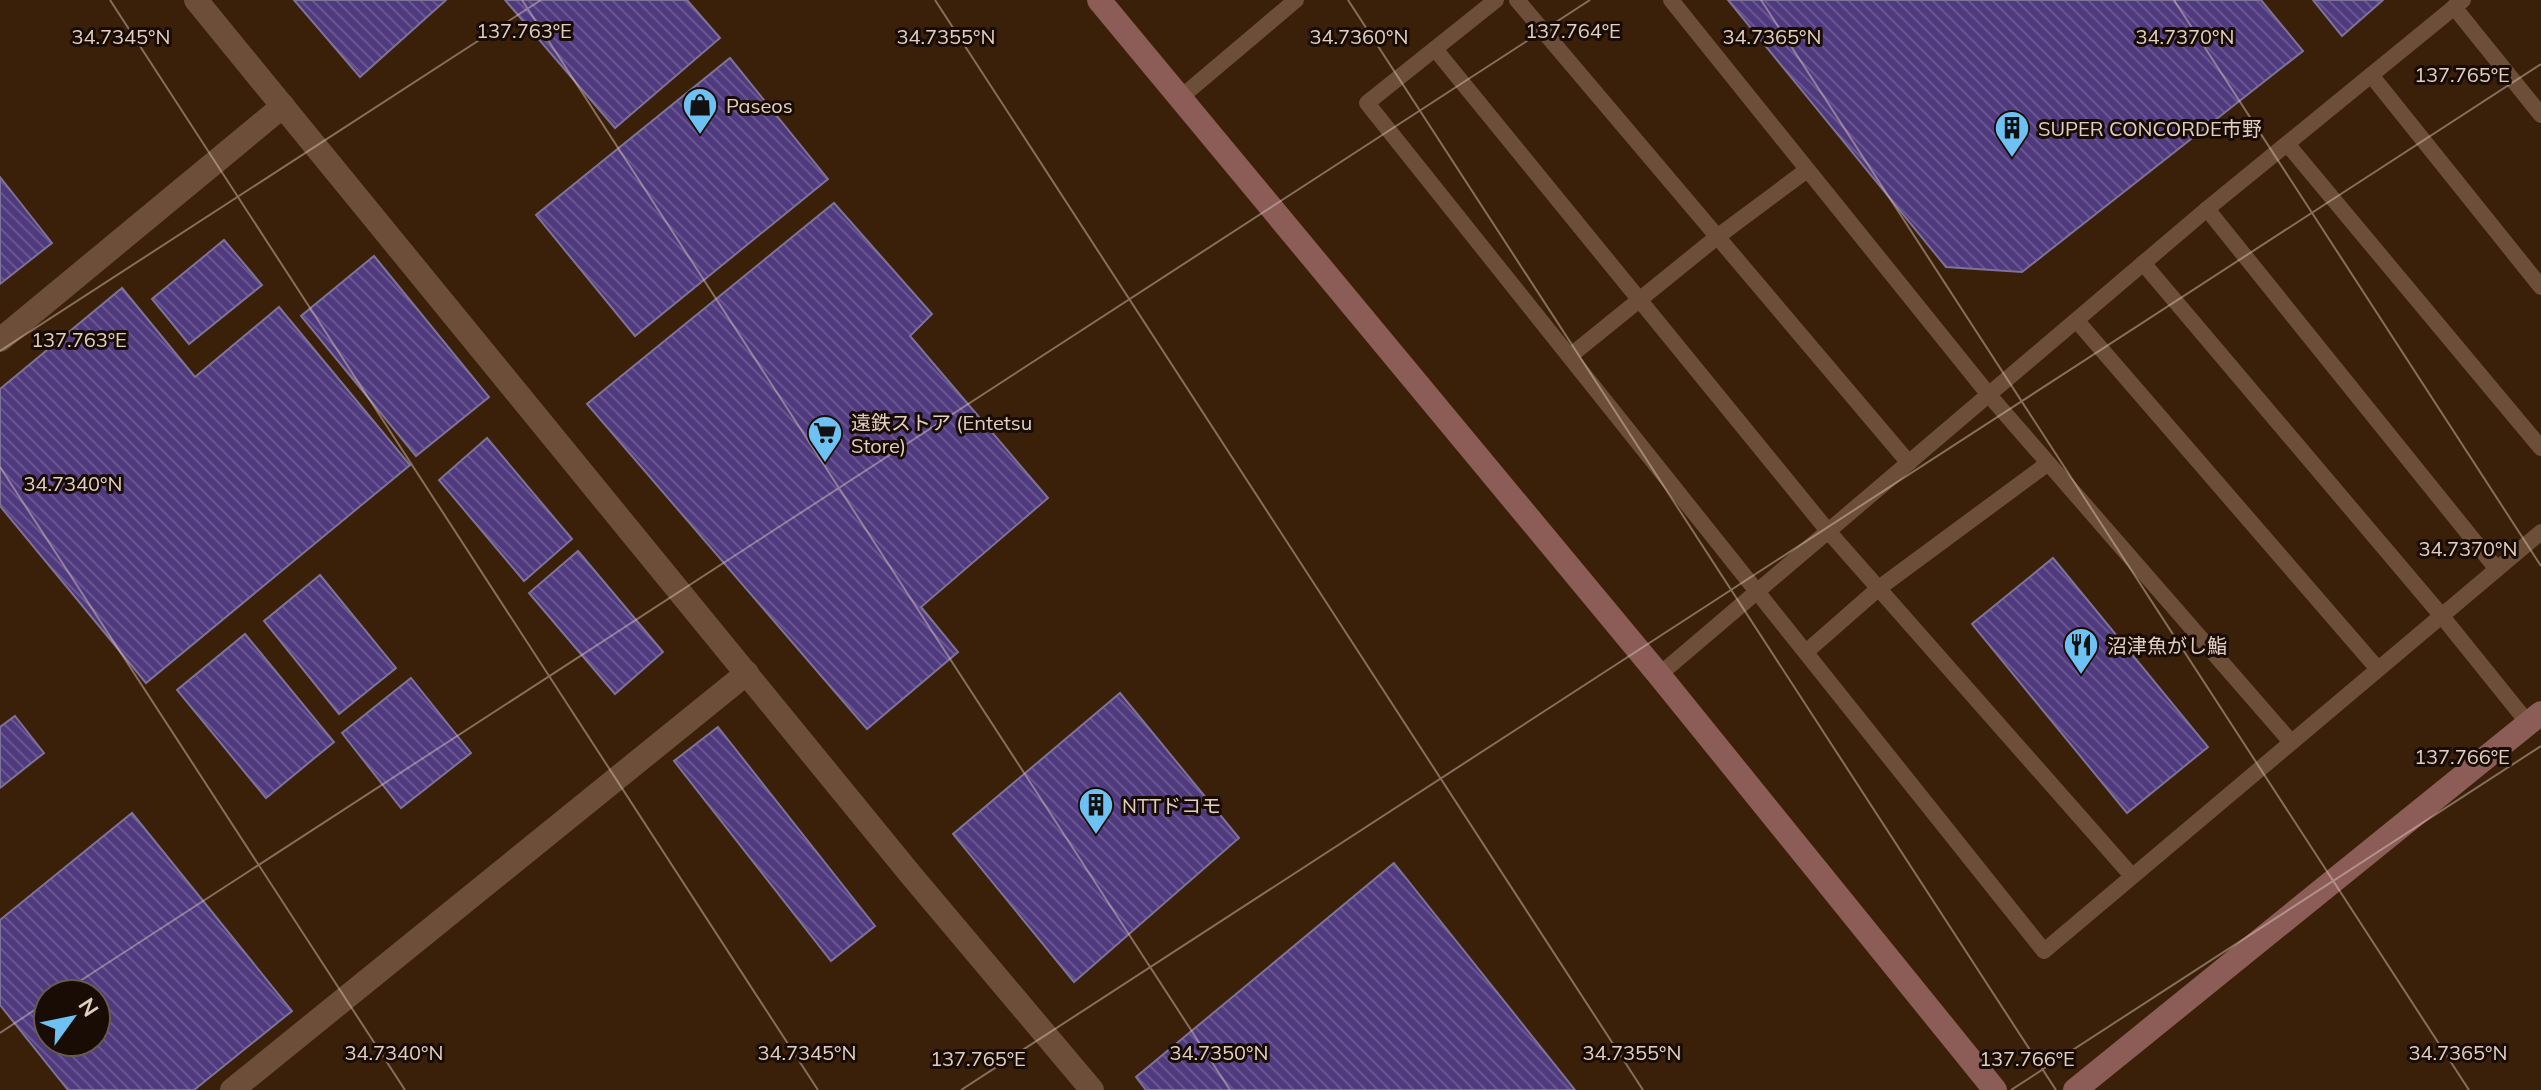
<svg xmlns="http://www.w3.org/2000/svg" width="2541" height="1090" viewBox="0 0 2541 1090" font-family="Mulish,'Noto Sans JP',sans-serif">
	<defs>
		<pattern id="building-back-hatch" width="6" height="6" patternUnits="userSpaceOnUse" patternTransform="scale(2)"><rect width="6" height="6" fill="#503a7e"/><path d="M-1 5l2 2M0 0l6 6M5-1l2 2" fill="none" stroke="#69558f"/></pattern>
	</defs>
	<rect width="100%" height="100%" fill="#3a1f09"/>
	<g fill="url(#building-back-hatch)" stroke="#7c7397" stroke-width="2" fill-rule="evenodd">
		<path d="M 294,0 L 446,0 L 360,77 Z"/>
		<path d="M 505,0 L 687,0 L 720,38 L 615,128 Z"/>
		<path d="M 1728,0 L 2261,0 L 2303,51 L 2022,272 L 1946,267 Z"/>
		<path d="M 2313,0 L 2383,0 L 2342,36 Z"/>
		<path d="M 730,58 L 828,179 L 635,336 L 536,215 Z"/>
		<path d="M 0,177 L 52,243 L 0,284 Z"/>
		<path d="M 834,203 L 932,314 L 910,336 L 1048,498 L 921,607 L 958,652 L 867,729 L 587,404 Z"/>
		<path d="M 224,240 L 262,285 L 189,344 L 152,299 Z"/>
		<path d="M 374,256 L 489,397 L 416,456 L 301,316 Z"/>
		<path d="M 122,288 L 195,377 L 279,307 L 410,465 L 146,683 L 0,506 L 0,389 Z"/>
		<path d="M 487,438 L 572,539 L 524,581 L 439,480 Z"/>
		<path d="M 578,551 L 663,652 L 615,694 L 529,593 Z"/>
		<path d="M 2053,558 L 2208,747 L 2127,813 L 1972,624 Z"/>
		<path d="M 320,575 L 396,668 L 339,714 L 264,621 Z"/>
		<path d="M 245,634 L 334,742 L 266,798 L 177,690 Z"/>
		<path d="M 411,678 L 471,753 L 401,808 L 342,733 Z"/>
		<path d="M 1120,693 L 1239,838 L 1074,982 L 953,834 Z"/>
		<path d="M 15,716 L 44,753 L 0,788 L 0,727 Z"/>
		<path d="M 718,727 L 875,926 L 831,961 L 674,761 Z"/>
		<path d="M 132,813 L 292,1011 L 194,1090 L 68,1090 L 0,1005 L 0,920 ZM 48,994 L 96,994 L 96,1042 L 48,1042 Z"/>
		<path d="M 1394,863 L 1575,1090 L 1146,1090 L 1136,1077 Z"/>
	</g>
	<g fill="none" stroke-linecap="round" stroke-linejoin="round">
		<g stroke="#6d4e38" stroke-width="16">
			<path d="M 1496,0 L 1367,103 L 2044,951 L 2541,532"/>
			<path d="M 1517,0 L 1909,463"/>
			<path d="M 1671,0 L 1989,395 L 2291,742"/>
			<path d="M 2454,7 L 2541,115"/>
			<path d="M 1435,49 L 1828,531 L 2132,876"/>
			<path d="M 2371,75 L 2541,287"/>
			<path d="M 1180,98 L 1296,0"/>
			<path d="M 2288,145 L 2541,448"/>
			<path d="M 2207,209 L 2496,568"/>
			<path d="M 2143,263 L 2441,615 L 2528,723"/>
			<path d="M 2077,321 L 2377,668"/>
			<path d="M 1570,356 L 1717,237 L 1807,170"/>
			<path d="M 1806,652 L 1879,588 L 2047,464"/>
			<path d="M 1659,675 L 2207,209 L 2463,0"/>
		</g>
		<g stroke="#6d4e38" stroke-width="24">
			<path d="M 196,0 L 911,875 L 1092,1090"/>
			<path d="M 0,340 L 283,106"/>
			<path d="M 232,1090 L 747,673"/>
		</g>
		<g stroke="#8c5c57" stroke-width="24">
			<path d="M 1099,0 L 1659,675 L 1995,1090"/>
			<path d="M 2075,1090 L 2541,713"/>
		</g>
	</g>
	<path fill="none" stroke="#e2cfc3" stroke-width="2" stroke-opacity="0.45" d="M 110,0 L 818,1090M 522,0 L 1230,1090M 935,0 L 1643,1090M 1348,0 L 2056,1090M 1761,0 L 2469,1090M 2174,0 L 2541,566M 0,351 L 541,0M 0,467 L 405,1090M 60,994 L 1590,0M 0,1033 L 48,1001M 961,1090 L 2541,64M 2011,1090 L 2541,746"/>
	<defs>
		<symbol id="shop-pin" viewBox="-11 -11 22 30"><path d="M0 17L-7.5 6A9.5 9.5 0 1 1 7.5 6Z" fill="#6dc2f3" stroke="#190c05"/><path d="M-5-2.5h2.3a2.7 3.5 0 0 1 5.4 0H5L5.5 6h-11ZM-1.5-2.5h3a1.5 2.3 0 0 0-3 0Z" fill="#111"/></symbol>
		<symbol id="building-pin" viewBox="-11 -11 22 30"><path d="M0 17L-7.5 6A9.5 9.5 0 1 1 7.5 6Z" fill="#6dc2f3" stroke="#190c05"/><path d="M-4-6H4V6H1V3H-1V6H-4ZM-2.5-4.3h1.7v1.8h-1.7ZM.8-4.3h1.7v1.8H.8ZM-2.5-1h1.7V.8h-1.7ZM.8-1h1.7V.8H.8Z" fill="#111"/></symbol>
		<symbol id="supermarket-pin" viewBox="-11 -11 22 30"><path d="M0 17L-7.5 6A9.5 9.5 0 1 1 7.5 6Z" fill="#6dc2f3" stroke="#190c05"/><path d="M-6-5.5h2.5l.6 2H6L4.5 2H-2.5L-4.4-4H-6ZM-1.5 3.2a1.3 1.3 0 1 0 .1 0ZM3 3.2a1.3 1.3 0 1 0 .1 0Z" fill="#111"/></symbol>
		<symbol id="restaurant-pin" viewBox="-11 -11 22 30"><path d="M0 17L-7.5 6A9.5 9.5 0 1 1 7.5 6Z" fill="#6dc2f3" stroke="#190c05"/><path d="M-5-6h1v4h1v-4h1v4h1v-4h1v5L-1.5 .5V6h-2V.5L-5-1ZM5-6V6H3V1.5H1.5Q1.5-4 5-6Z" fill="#111"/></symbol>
	</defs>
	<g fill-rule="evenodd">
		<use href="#shop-pin" x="680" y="85" width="40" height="54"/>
		<use href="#building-pin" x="1992" y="108" width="40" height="54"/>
		<use href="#supermarket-pin" x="805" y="413" width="40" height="54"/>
		<use href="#restaurant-pin" x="2061" y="625" width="40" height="54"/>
		<use href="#building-pin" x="1076" y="785" width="40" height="54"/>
	</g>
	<g text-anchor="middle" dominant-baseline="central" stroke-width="6" stroke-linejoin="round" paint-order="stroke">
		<g font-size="20" fill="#e2cfc3" stroke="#190c05" text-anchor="start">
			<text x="726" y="105">Paseos</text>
			<text x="2038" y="128">SUPER CONCORDE市野</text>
			<text x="851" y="422">遠鉄ストア (Entetsu<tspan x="851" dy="23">Store)</tspan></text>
			<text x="2107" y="645">沼津魚がし鮨</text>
			<text x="1122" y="805">NTTドコモ</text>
		</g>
	</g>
	<g font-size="20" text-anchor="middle" fill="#e2cfc3" stroke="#190c05" stroke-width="6" stroke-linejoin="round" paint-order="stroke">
		<text x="524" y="38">137.763°E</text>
		<text x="1573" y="38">137.764°E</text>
		<text x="1772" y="44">34.7365°N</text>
		<text x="121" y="44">34.7345°N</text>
		<text x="946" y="44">34.7355°N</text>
		<text x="1359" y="44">34.7360°N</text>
		<text x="2185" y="44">34.7370°N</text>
		<text x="2462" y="82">137.765°E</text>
		<text x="79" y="347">137.763°E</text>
		<text x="73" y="491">34.7340°N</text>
		<text x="2468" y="556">34.7370°N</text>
		<text x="2462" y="764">137.766°E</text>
		<text x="394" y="1060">34.7340°N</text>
		<text x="807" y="1060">34.7345°N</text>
		<text x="1219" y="1060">34.7350°N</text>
		<text x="1632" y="1060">34.7355°N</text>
		<text x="2458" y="1060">34.7365°N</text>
		<text x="978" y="1066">137.765°E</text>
		<text x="2027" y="1066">137.766°E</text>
	</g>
	<g transform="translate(72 1018) rotate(57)"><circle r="38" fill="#190c05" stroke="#695a51" stroke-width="2"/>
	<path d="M0-6L14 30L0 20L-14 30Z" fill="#6dc2f3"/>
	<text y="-12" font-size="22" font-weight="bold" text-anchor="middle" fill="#e2cfc3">N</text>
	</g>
</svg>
